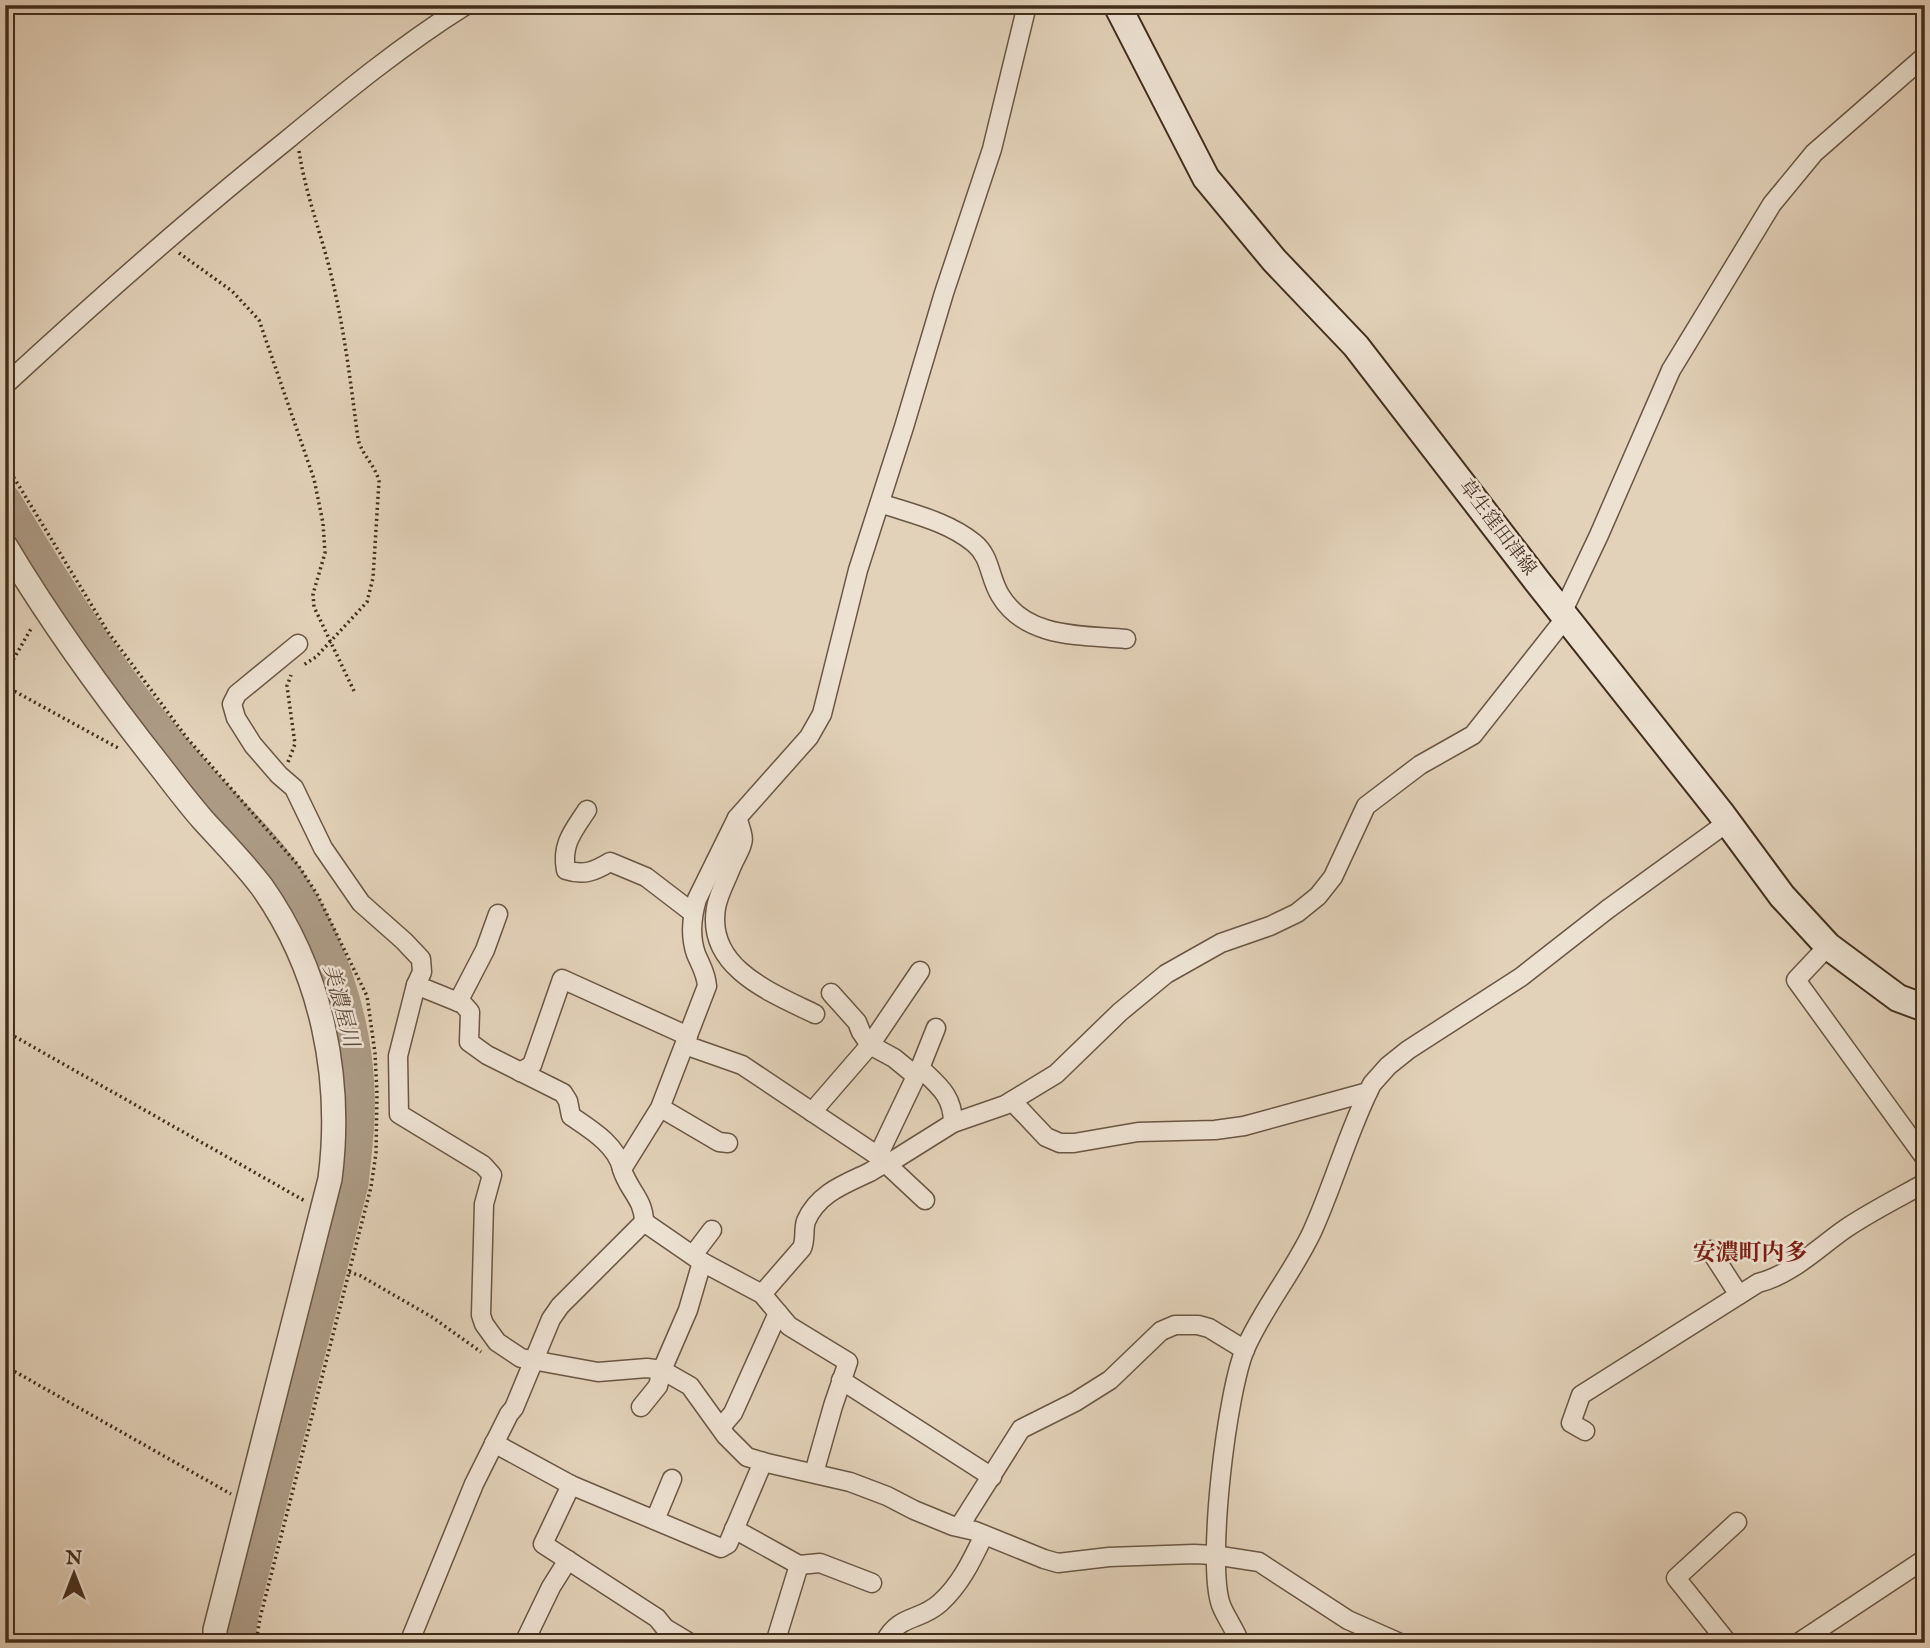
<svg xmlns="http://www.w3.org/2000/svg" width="1930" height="1648" viewBox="0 0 1930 1648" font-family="'IM FELL English','Noto Serif JP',serif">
	<rect width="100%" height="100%" fill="#e3d2ba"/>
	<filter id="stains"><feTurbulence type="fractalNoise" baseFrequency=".00286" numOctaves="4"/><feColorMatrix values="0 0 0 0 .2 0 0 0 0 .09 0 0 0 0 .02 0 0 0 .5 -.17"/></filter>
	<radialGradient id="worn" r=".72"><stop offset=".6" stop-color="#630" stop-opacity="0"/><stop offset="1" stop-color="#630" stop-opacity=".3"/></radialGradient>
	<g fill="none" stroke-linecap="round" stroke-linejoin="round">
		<path stroke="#ac9a85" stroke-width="33" d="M 5,501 C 47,572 91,643 141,708 C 164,737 188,766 213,793 C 238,820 266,846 286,876 C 328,939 355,1015 358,1089 C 360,1121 355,1153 352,1184 L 243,1609 L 238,1643"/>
		<defs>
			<g id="minor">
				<path d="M 5,385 C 97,300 190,218 287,140 C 345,92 402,45 466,5"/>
				<path d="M 880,503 C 912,514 947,521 974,543 C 991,557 989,577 1000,595 C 1026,639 1082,635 1126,639"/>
				<path d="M 1563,611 L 1599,535 L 1671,370 L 1772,204 L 1814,153 L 1925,56"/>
				<path d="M 298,644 L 237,694 L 232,704 L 236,718 L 253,745 L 279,775 L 294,788 L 323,848 L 361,903 L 404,941 L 421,959 L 422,972 L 416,985 L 398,1056 L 399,1114 L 483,1165 L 492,1175 L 484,1204 L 481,1315 L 484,1324 L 497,1342 L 521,1358 L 598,1372 L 647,1368 L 662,1370 L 690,1386 L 726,1436 L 747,1457 L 767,1463 L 850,1482 L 887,1496 L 914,1510 L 953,1526 L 975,1531 L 1044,1559 L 1058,1563 L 1109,1557 L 1194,1554 L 1214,1555 L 1259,1562 L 1348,1620 L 1400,1643"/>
				<path d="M 587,810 C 573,831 561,845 566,870 C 584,876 595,871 610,862 L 646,877 L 693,913"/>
				<path d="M 737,818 C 748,846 742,842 731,868 C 726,881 718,895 716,908 C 706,968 772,993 815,1014"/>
				<path d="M 1828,946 L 1796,980 L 1925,1158"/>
				<path d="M 416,985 L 463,1004 L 470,1012 L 469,1042 L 487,1055 L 563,1093 L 568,1101 L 571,1116 C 590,1129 617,1145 622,1169"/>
				<path d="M 831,993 L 857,1022 L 861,1032 L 870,1045 L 894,1058 L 916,1076"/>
				<path d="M 458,1002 L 485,950 L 498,914"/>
				<path d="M 685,1045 L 742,1065 L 878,1156 L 925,1200"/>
				<path d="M 920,1068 C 939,1086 953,1096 953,1123"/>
				<path d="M 520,1072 L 532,1065 L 562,979 L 688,1036"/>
				<path d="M 1012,1101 L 1046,1137 L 1060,1143 L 1074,1143 L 1138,1132 L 1215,1130 L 1244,1126 L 1368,1092"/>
				<path d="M 661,1108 L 719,1142 L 728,1143"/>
				<path d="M 812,1112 L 870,1045 L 920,971"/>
				<path d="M 878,1156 L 920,1068 L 936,1028"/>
				<path d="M 644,1222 L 702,1262 L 762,1294 L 789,1326 L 848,1362 L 833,1406 L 814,1473"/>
				<path d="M 1710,1250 L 1739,1295"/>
				<path d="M 693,1255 L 712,1230"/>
				<path d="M 762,1294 L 802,1248 C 806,1239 803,1230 806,1221 C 818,1193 845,1184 870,1172 C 878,1167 885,1163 894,1160 L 953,1123 L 1005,1105 L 1056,1074 L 1120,1012 L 1166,974 L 1221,943 L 1270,926 L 1297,913 L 1318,896 L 1333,877 L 1366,806 L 1420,765 L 1473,735 L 1567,616"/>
				<path d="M 841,1380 L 992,1477"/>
				<path d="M 641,1407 L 658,1386 L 662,1370 L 688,1310 L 702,1262"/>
				<path d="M 721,1427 L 733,1413 L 778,1313"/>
				<path d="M 1585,1431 L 1571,1423 L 1581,1395 L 1758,1283 C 1791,1275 1818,1248 1845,1229 C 1870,1212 1898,1198 1925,1183"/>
				<path d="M 494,1443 L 571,1485 L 721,1548 L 728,1544 L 763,1462"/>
				<path d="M 571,1485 L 543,1544 L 657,1618 L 665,1628 L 690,1643"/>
				<path d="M 655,1520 L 672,1479"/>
				<path d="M 959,1527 L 1021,1429 L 1075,1402 L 1110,1380 L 1161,1331 L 1175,1325 L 1198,1325 L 1209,1328 L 1245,1350"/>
				<path d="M 734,1529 L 799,1565 L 775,1643"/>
				<path d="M 799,1565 L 820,1563 L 872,1583"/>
				<path d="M 409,1643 L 474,1484 L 509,1414 L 514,1408 L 551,1319 L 560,1306 L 644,1222 C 644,1199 628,1190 622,1169 L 660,1108 L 707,986 C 706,973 701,966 696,954 C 690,937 692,916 697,899 L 737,818 L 809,737 L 822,714 L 858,570 L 904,427 L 944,293 L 992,149 L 1027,5"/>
				<path d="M 524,1643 L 551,1587 L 568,1560"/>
				<path d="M 884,1643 C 900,1613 919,1622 940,1603 C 961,1584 972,1560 984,1535"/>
				<path d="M 1240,1643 C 1235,1629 1226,1618 1221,1605 C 1206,1564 1227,1388 1246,1347 C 1264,1307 1293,1272 1312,1232 C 1334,1184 1348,1131 1372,1084 L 1388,1066 L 1408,1050 L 1521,977 L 1608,909 L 1728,822"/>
				<path d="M 1728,1643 L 1676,1578 L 1737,1522"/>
				<path d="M 1798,1643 L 1925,1559"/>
				<path d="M 1919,1643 L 1925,1642"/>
			</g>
			<path id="tertiary" d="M 5,545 C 52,624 106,698 163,770 C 176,787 189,804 203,820 C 223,842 244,863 262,887 C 322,972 343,1078 330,1179 L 215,1630 L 215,1643"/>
			<path id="secondary" d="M 1117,5 L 1206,178 L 1274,260 L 1356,346 L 1537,581 L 1720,812 L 1782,896 L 1828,946 L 1898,998 L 1925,1008"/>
		</defs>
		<use href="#minor" stroke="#6a5644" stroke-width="21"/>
		<use href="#tertiary" stroke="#6a5644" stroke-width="26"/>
		<use href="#secondary" stroke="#422d1d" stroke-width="30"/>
		<g stroke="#422d1d" stroke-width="3.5" stroke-dasharray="2 3.5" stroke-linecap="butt">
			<path d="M 299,151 C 306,197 323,238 333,283 C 345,334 351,386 358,439 C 362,455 375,465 379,481 L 373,578 L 367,602 L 316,657 L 302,666"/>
			<path d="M 179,253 L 232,291 L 259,320 L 314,479 L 323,523 L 325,553 L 313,594 L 314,607 L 354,691"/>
			<path d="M 5,463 L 108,632 L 187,738 L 298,865 L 317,894 L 367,996 L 375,1053 L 377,1094 L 376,1153 L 371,1187 L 260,1618 L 256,1643"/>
			<path d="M 5,674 L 32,627"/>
			<path d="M 5,686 L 120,749"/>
			<path d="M 288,762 L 295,744 L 287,686 L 291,675"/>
			<path d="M 5,1031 L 305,1201"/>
			<path d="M 349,1272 L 361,1276 L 432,1317 L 481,1352"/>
			<path d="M 5,1366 L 231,1494"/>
		</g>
		<use href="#minor" stroke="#ede2d2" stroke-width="18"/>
		<use href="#tertiary" stroke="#ede2d2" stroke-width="23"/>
		<use href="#secondary" stroke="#ede2d2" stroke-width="26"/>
	</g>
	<g text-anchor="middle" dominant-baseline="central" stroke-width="5" stroke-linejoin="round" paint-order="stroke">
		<g font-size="19" fill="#422d1d" stroke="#ede2d2">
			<text transform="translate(1497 528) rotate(53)">草生窪田津線</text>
		</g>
		<g font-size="21" font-style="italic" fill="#5c4837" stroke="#ede2d2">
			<text transform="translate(340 1006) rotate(75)">美濃屋川</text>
		</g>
		<g font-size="23" font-weight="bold" fill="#7a1f14" stroke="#ede2d2">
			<text x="1750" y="1253">安濃町内多</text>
		</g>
	</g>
	<rect width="1930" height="1648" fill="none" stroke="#e3d2ba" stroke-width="28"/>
	<rect x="7" y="7" width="1916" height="1634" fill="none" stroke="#422d1d" stroke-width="3.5"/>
	<rect x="14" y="14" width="1902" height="1620" fill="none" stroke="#422d1d" stroke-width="2"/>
	<g transform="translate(74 1574)" stroke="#ede2d2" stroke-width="5" paint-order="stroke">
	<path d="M0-5L12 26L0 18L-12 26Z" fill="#422d1d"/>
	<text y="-10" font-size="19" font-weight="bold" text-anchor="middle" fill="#422d1d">N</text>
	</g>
	<rect width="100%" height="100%" filter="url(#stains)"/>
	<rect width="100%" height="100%" fill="url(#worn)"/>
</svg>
